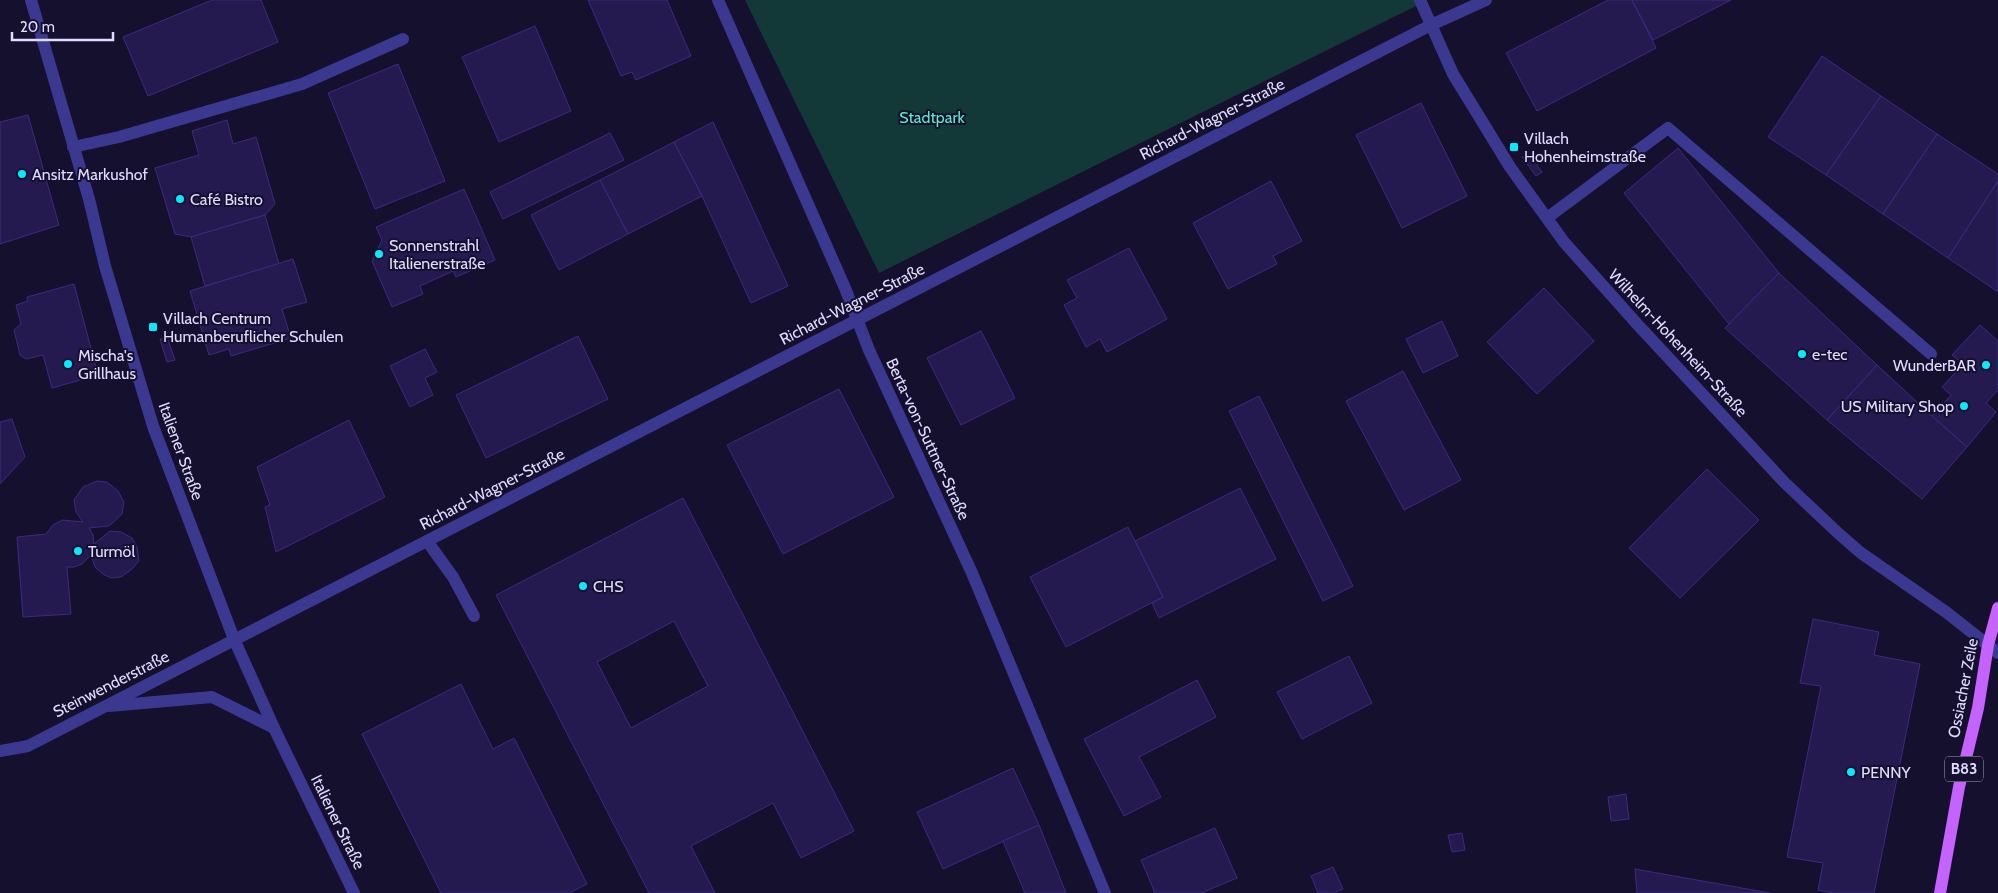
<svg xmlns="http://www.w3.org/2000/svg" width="1998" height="893" viewBox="0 0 1998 893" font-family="Cabin,sans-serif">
	<rect width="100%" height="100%" fill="#15102e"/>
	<path fill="#123837" d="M 745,0 L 1420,0 L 1422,3 L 879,273 Z"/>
	<g fill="#251a50" stroke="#3b2b7e" fill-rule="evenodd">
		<path d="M 212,0 L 261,0 L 278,42 L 148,96 L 123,37 Z"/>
		<path d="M 588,0 L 667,0 L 691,56 L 636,80 L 632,72 L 621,76 Z"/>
		<path d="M 1608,0 L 1632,0 L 1656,48 L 1537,111 L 1506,53 Z"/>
		<path d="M 1632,0 L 1731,0 L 1653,40 Z"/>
		<path d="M 535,26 L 571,111 L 499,142 L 462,57 Z"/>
		<path d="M 1822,56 L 1881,96 L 1826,175 L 1768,137 Z"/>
		<path d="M 398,64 L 445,181 L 375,209 L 328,93 Z"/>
		<path d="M 1881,96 L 1937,134 L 1883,214 L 1826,175 Z"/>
		<path d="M 1421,103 L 1467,196 L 1402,228 L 1356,135 Z"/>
		<path d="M 28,115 L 59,225 L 0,244 L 0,122 Z"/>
		<path d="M 227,120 L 233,144 L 256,137 L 275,204 L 265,215 L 191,237 L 175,234 L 155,168 L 199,155 L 192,131 Z"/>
		<path d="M 713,122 L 788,286 L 751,303 L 702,196 L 674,142 Z"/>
		<path d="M 610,133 L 624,160 L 503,219 L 490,192 Z"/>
		<path d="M 1937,134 L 1998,174 L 1998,181 L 1948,258 L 1883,214 Z"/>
		<path d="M 674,142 L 702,196 L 628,234 L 600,180 Z"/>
		<path d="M 1678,148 L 1779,273 L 1729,324 L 1624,193 Z"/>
		<path d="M 1528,153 L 1542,172 L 1536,176 L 1522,157 Z"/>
		<path d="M 600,180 L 628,234 L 559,270 L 531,215 Z"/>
		<path d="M 1271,181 L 1302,241 L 1273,256 L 1277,264 L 1228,289 L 1193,223 Z"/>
		<path d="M 1998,181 L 1998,292 L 1948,258 Z"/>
		<path d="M 464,189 L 495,260 L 456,277 L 453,271 L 420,286 L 423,294 L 392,307 L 372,261 L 382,240 L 376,227 Z"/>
		<path d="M 265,215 L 279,264 L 205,286 L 191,237 Z"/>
		<path d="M 1129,248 L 1167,319 L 1107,352 L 1100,339 L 1086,347 L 1064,305 L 1077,298 L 1067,280 Z"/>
		<path d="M 293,259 L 307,302 L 282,309 L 291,338 L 231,356 L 229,349 L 209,355 L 190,291 Z"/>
		<path d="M 1779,273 L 1877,365 L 1827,420 L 1725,328 Z"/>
		<path d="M 74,284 L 98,375 L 52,388 L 43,355 L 26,359 L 20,355 L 14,330 L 21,324 L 16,305 L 28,301 L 27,297 Z"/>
		<path d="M 1544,288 L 1594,341 L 1537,394 L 1487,342 Z"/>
		<path d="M 1442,321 L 1458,356 L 1423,373 L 1406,339 Z"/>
		<path d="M 1980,325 L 1998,341 L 1998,390 L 1986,403 L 1996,412 L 1967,447 L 1932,416 L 1951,395 L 1942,387 L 1963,364 L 1952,355 Z"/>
		<path d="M 981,331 L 1015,398 L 961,425 L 927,358 Z"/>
		<path d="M 578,336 L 608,399 L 486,458 L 456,395 Z"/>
		<path d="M 167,337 L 175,360 L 167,362 L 160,339 Z"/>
		<path d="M 425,349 L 437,372 L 425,378 L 433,395 L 410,407 L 390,366 Z"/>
		<path d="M 1877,365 L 1932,416 L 1967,447 L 1922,499 L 1827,420 Z"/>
		<path d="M 1403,371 L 1461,480 L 1404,510 L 1346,401 Z"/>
		<path d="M 839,389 L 894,497 L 783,554 L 727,445 Z"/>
		<path d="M 1259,396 L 1353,586 L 1323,601 L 1229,411 Z"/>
		<path d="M 12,419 L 25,457 L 0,484 L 0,422 Z"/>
		<path d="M 349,420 L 385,497 L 276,552 L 265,507 L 270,505 L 257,467 Z"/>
		<path d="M 1707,469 L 1759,520 L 1680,598 L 1629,548 Z"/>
		<path d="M 97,481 L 107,482 L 118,491 L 124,502 L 122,514 L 109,526 L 89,528 L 93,535 L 94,544 L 110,531 L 121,532 L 132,538 L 137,547 L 139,561 L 132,569 L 121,577 L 112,578 L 104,575 L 95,567 L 91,555 L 82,564 L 74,567 L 67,567 L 71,614 L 23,617 L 17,537 L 46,534 L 53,525 L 62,520 L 83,522 L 76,512 L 74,500 L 83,487 Z"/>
		<path d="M 1240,488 L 1276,559 L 1159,618 L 1152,603 L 1163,597 L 1135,541 Z"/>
		<path d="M 683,498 L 854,831 L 801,858 L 773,803 L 691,846 L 715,893 L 649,893 L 496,595 ZM 674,621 L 708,686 L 631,728 L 597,662 Z"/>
		<path d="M 1128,527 L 1163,597 L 1066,647 L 1030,577 Z"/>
		<path d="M 1813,619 L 1879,632 L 1874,655 L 1920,664 L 1874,893 L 1834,893 L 1818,890 L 1823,863 L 1787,857 L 1821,686 L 1800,683 Z"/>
		<path d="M 1349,656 L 1372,703 L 1302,739 L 1277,692 Z"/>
		<path d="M 1197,680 L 1216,717 L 1139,757 L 1161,797 L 1124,816 L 1084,739 Z"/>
		<path d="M 461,684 L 493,749 L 514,738 L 587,884 L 569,893 L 441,893 L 362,734 Z"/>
		<path d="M 1013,768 L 1039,825 L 943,869 L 917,812 Z"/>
		<path d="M 1626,794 L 1629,819 L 1611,821 L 1608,797 Z"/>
		<path d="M 1039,825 L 1066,893 L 1025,893 L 1003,841 Z"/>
		<path d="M 1215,828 L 1237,878 L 1201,893 L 1155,893 L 1141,860 Z"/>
		<path d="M 1462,833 L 1465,850 L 1452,852 L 1448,835 Z"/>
		<path d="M 1333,867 L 1343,889 L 1333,893 L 1318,893 L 1311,876 Z"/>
		<path d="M 1635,869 L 1770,893 L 1637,893 Z"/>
	</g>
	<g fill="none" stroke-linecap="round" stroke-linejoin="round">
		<g stroke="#3b3890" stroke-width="12">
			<path d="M 31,0 L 89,199 L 105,266 L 153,426 L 234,639 L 274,728 L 354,893"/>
			<path d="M 718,0 L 845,288 L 869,350 L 972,573 L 1105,893"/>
			<path d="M 1420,0 L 1453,74 L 1510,167 L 1564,242 L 1638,325 L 1785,483 L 1838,533 L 1861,553 L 1946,612 L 1998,653"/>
			<path d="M 73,147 L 119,137 L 302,84 L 403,39"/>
			<path d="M 1547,218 L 1668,128 L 1931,354"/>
			<path d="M 427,541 L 453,577 L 474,616"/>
			<path d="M 109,706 L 212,697 L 274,728"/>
			<path d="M 0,751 L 28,746 L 1431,25 L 1486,0"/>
		</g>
		<path stroke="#c463ff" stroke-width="12" d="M 1940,893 L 1959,787 L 1978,708 L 1988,645 L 1998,608"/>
	</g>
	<g fill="#08e8ff" stroke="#15102e" stroke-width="2">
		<rect x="1509" y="142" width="10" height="10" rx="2.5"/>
		<circle cx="22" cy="174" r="5"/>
		<circle cx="180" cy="199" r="5"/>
		<circle cx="379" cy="254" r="5"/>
		<rect x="148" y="322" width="10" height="10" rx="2.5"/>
		<circle cx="1802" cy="354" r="5"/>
		<circle cx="68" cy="364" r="5"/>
		<circle cx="1986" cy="365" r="5"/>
		<circle cx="1964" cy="406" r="5"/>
		<circle cx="78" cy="551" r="5"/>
		<circle cx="583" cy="586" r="5"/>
		<circle cx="1851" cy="772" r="5"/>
	</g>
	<g text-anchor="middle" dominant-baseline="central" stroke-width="4" stroke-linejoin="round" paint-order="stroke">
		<rect fill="#15102e" stroke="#a39fc0" stroke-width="1" x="1945" y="756.5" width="38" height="25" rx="4"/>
		<g font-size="15" font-weight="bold" fill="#e0dcff">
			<text x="1964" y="769">B83</text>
		</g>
		<g font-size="16" fill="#5fe9c6" stroke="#15102e">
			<text x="932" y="117">Stadtpark</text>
		</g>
		<g font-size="16" fill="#e0dcff" stroke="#15102e">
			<text transform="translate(1212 119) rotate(-27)">Richard-Wagner-Straße</text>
			<text transform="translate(852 304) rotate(-27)">Richard-Wagner-Straße</text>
			<text transform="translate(1678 343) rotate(47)">Wilhelm-Hohenheim-Straße</text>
			<text transform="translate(928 439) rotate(65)">Berta-von-Suttner-Straße</text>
			<text transform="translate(181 451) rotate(70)">Italiener Straße</text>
			<text transform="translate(492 489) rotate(-27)">Richard-Wagner-Straße</text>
			<text transform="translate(111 684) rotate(-27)">Steinwenderstraße</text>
			<text transform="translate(1963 688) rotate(-79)">Ossiacher Zeile</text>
			<text transform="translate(338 822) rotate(64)">Italiener Straße</text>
		</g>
		<g font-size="16" fill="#e0dcff" stroke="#15102e" text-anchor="start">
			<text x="1524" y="138">Villach<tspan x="1524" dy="18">Hohenheimstraße</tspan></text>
			<text x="32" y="174">Ansitz Markushof</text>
			<text x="190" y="199">Café Bistro</text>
			<text x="389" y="245">Sonnenstrahl<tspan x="389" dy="18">Italienerstraße</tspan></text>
			<text x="163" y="318">Villach Centrum<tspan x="163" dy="18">Humanberuflicher Schulen</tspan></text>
			<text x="1812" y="354">e-tec</text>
			<text x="78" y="355">Mischa's<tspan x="78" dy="18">Grillhaus</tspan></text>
			<text x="1976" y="365" text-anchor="end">WunderBAR</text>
			<text x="1954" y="406" text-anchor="end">US Military Shop</text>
			<text x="88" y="551">Turmöl</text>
			<text x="593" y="586">CHS</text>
			<text x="1861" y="772">PENNY</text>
		</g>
	</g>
	<path d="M12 32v8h101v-8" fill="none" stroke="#e0dcff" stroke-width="2.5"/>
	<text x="20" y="32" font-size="15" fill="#e0dcff" stroke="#15102e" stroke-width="4" paint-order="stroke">20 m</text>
</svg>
